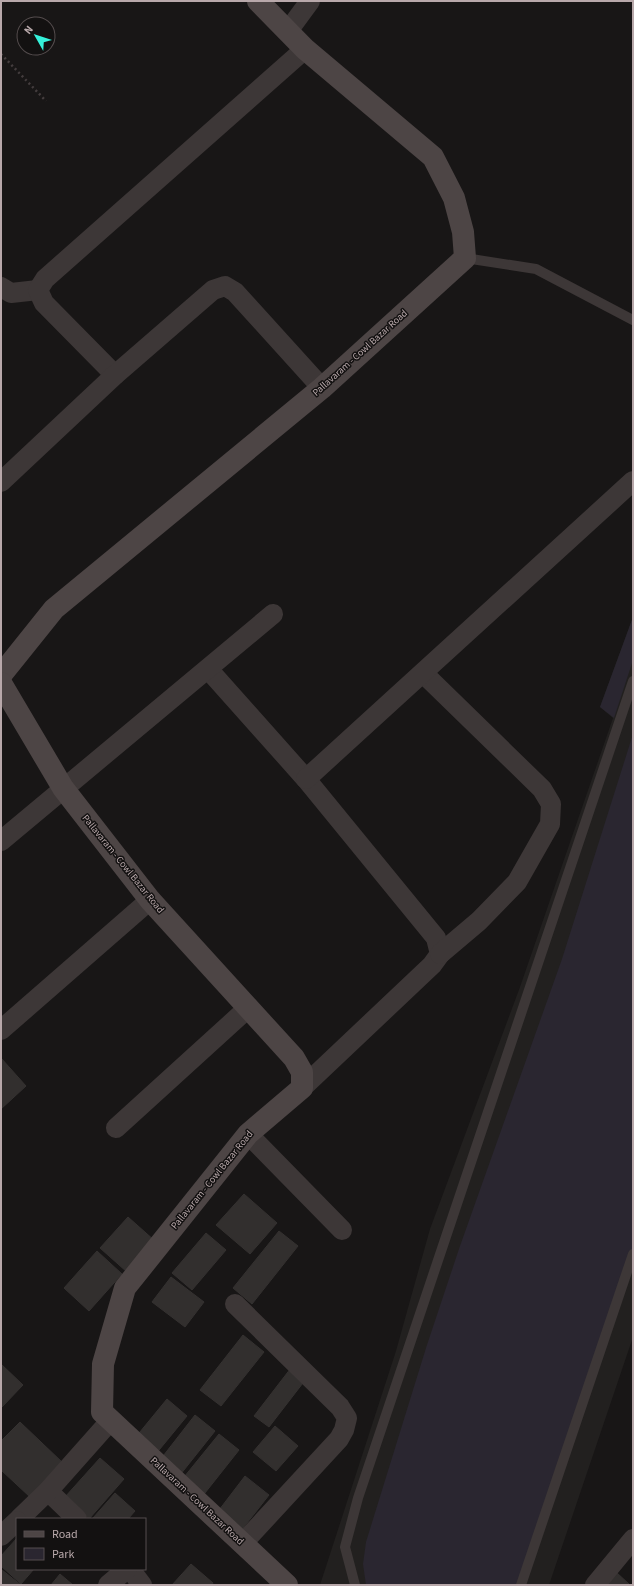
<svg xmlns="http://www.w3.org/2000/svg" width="634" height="1586" viewBox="0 0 634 1586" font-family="'Source Sans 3',sans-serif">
	<rect width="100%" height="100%" fill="#181616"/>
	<path fill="#22201f" d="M 633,617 L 633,1337 L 549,1585 L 320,1585 L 396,1351 L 430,1229 L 520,987 L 613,718 L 600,707 Z"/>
	<g fill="#2a2630">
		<path d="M 633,617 L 633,660 L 614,718 L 600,707 Z"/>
		<path d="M 633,734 L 633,1265 L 525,1585 L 366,1585 L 363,1564 L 366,1542 L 426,1348 L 460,1246 L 562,959 Z"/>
	</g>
	<g fill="#322f2e" stroke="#343130">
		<path d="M 1,1058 L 26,1086 L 1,1109 Z"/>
		<path d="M 244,1194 L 277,1223 L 250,1254 L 216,1225 Z"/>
		<path d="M 128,1217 L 155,1241 L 127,1272 L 100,1248 Z"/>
		<path d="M 279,1231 L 298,1246 L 252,1304 L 233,1288 Z"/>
		<path d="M 206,1233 L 226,1250 L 192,1290 L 172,1273 Z"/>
		<path d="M 97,1251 L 122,1274 L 89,1311 L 64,1288 Z"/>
		<path d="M 171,1277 L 204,1302 L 185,1327 L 152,1302 Z"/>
		<path d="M 243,1335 L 264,1352 L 221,1406 L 200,1390 Z"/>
		<path d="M 1,1364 L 23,1385 L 1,1408 Z"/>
		<path d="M 291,1368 L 306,1379 L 269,1427 L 254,1416 Z"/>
		<path d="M 167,1399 L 187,1416 L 155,1455 L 135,1438 Z"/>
		<path d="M 195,1415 L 215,1431 L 180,1475 L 160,1460 Z"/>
		<path d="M 20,1422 L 63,1463 L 30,1497 L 1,1470 L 1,1441 Z"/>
		<path d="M 275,1426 L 298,1446 L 276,1471 L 253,1452 Z"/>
		<path d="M 219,1434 L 239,1450 L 201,1498 L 180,1482 Z"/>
		<path d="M 100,1458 L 124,1479 L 89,1519 L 65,1497 Z"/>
		<path d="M 245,1476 L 269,1495 L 240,1532 L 216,1514 Z"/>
		<path d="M 115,1493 L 135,1511 L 128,1519 L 94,1519 L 93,1518 Z"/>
		<path d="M 17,1538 L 17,1569 L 34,1569 L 21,1584 L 1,1566 L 1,1556 Z"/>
		<path d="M 191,1564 L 213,1583 L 212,1585 L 172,1585 Z"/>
		<path d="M 2,1570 L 21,1585 L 1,1585 Z"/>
		<path d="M 616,1572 L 630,1585 L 605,1585 Z"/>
		<path d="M 60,1574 L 73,1585 L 51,1585 Z"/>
	</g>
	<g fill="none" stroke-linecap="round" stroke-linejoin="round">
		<path stroke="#443d3e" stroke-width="2.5" stroke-dasharray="2 3" stroke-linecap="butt" d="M 1,54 L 46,101"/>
		<g stroke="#3d3737" stroke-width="10">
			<path d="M 465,258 L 536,269 L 633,320"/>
			<path d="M 355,1585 L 345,1547 L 358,1498 L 633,681"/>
			<path d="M 521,1585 L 633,1254"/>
		</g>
		<g stroke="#3d3737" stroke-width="20">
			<path d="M 288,31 L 310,1"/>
			<path d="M 1,287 L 11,293 L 38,290"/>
			<path d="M 115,375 L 44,303 L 38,290 L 45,279 L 305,49"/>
			<path d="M 1,482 L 115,375 L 213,290 L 225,286 L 235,292 L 322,388"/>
			<path d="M 208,669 L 306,779 L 436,938 L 440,954 L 432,965 L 302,1088"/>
			<path d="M 423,673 L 542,789 L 551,804 L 550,824 L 517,882 L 479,921 L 440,954"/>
			<path d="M 306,779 L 633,481"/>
			<path d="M 1,841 L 273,614"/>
			<path d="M 1,1030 L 150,900"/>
			<path d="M 116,1128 L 248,1008"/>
			<path d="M 248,1134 L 342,1230"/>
			<path d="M 235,1304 L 340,1407 L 347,1418 L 344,1430 L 339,1439 L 243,1543"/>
			<path d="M 48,1491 L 77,1519"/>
			<path d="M 19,1519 L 48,1491 L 111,1420"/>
			<path d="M 1,1536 L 17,1521"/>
			<path d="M 130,1569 L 142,1585"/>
			<path d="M 108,1585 L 127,1569"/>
			<path d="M 595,1585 L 633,1539"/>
		</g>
		<g stroke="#4d4545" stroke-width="22">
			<path d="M 1,675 L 54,609 L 322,388 L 465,258 L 463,232 L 454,198 L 433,157 L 305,49 L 258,1"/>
			<path d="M 1,683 L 63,788 L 150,900 L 294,1058 L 302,1072 L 302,1088 L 248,1134 L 125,1288 L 103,1364 L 102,1412 L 287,1585"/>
		</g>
	</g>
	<g text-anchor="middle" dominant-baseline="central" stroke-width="3" stroke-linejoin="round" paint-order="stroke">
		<g font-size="10" fill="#b8a8aa" stroke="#131111">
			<text transform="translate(360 353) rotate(-42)">Pallavaram - Cowl Bazar Road</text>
			<text transform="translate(123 864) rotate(51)">Pallavaram - Cowl Bazar Road</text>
			<text transform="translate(212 1180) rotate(-51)">Pallavaram - Cowl Bazar Road</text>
			<text transform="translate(197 1501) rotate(43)">Pallavaram - Cowl Bazar Road</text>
		</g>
	</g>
	<rect width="634" height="1586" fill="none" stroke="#b8a8aa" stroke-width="4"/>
	<rect x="16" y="1518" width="130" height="52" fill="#131111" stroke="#554d4e"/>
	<rect x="24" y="1531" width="20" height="6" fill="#4d4545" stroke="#554d4e"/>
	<text x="52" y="1538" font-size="12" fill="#b8a8aa">Road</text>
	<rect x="24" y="1548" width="20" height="12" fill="#2a2630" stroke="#554d4e"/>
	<text x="52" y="1558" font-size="12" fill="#b8a8aa">Park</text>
	<g transform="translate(36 36) rotate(309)"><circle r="19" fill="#131111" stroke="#554d4e"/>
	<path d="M0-3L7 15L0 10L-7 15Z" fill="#35f1da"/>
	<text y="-6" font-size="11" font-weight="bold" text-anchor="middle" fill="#b8a8aa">N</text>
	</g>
</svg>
